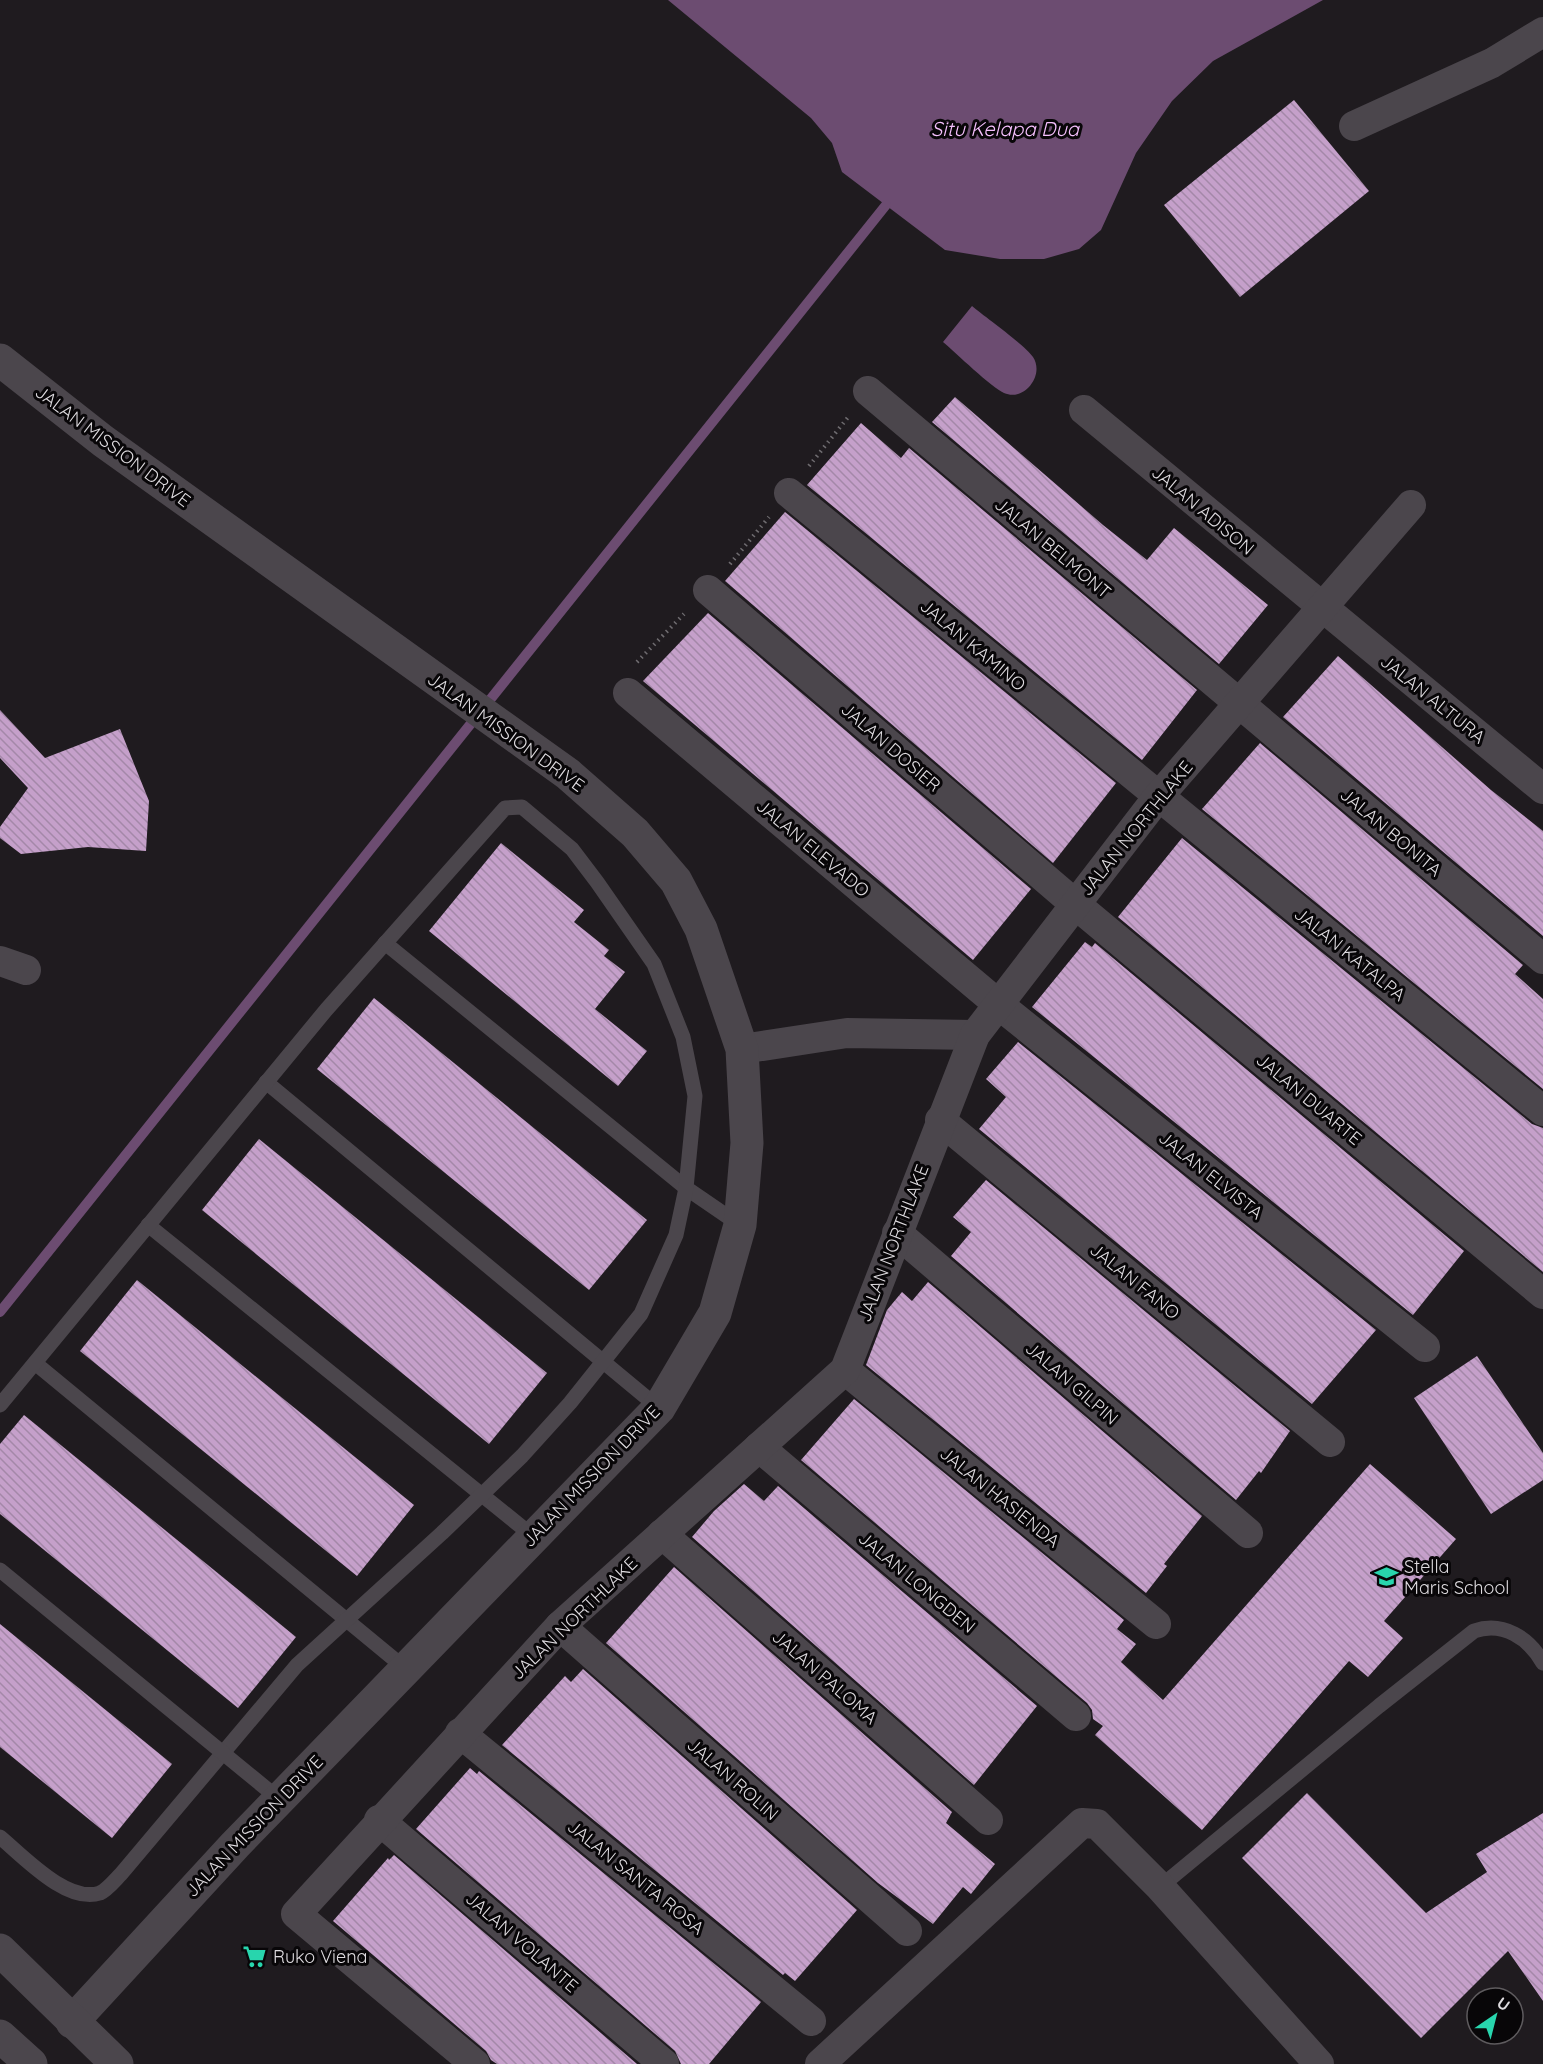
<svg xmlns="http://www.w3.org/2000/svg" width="1543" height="2064" viewBox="0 0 1543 2064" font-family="Quicksand,sans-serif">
	<defs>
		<pattern id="building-back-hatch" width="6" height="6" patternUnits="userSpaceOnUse" patternTransform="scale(1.5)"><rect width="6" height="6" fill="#c5a0ca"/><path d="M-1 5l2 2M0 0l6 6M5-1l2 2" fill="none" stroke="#a488a8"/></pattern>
	</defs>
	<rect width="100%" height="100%" fill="#1f1b1f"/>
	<g fill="#6c4c71">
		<path d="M 668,0 L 1323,0 L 1213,61 L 1172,101 L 1136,153 L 1101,230 L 1079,249 L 1044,259 L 1000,259 L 945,250 L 842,172 L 832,143 L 811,118 Z"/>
		<path d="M 972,306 C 985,317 1025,345 1033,357 C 1045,375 1024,402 1004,393 C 991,387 956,353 943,342 Z"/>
	</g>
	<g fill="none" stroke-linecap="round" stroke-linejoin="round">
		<path stroke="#6c4c71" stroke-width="10" d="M 0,1312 L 886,205"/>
	</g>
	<g fill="url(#building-back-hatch)">
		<path d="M 1294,100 L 1369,191 L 1240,297 L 1164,205 Z"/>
		<path d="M 955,397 L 1103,525 L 1147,560 L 1174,528 L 1268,605 L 1219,664 L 932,422 Z"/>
		<path d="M 861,423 L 901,458 L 909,448 L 1197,690 L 1142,760 L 807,485 Z"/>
		<path d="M 785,512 L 1116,783 L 1053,863 L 725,581 Z"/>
		<path d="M 708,613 L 1031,889 L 973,960 L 643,681 Z"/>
		<path d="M 1338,656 L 1491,790 L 1543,831 L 1543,936 L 1283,717 Z"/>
		<path d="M 0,710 L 45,758 L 120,729 L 149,801 L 146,851 L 88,847 L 21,854 L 0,838 L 0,827 L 28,788 L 0,758 Z"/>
		<path d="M 1260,743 L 1523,965 L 1515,974 L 1543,999 L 1543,1089 L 1202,809 Z"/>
		<path d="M 1182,838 L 1532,1124 L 1543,1128 L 1543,1272 L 1118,917 Z"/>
		<path d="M 501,843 L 584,910 L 574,922 L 609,950 L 604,956 L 625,972 L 595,1009 L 647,1051 L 618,1086 L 429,931 Z"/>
		<path d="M 1085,942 L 1092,947 L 1095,943 L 1464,1251 L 1413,1315 L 1032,1007 Z"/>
		<path d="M 374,998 L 647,1220 L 589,1290 L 317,1069 Z"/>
		<path d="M 1018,1042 L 1376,1330 L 1312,1404 L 979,1129 L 1006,1097 L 986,1079 Z"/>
		<path d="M 259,1139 L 547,1373 L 489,1444 L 202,1210 Z"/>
		<path d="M 986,1180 L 1290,1431 L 1261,1473 L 1259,1471 L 1236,1500 L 951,1256 L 971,1232 L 953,1217 Z"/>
		<path d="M 137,1280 L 414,1505 L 357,1576 L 80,1351 Z"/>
		<path d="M 928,1282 L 1202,1516 L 1164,1564 L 1167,1566 L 1146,1593 L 866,1365 L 887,1310 L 902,1292 L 912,1301 Z"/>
		<path d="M 1477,1356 L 1543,1453 L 1543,1480 L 1491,1514 L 1414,1398 Z"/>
		<path d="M 854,1399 L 1124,1620 L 1117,1629 L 1136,1644 L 1121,1662 L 1163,1700 L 1370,1464 L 1456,1539 L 1384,1621 L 1403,1638 L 1368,1677 L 1349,1661 L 1202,1830 L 1095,1735 L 1103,1726 L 1093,1719 L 1092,1710 L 1087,1703 L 801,1460 Z"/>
		<path d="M 24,1415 L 296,1637 L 238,1708 L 0,1514 L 0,1444 Z"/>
		<path d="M 744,1484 L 764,1501 L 778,1486 L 1037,1706 L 974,1785 L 692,1537 L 714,1511 Z"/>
		<path d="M 674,1567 L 952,1812 L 946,1823 L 995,1864 L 971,1894 L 963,1887 L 933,1924 L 878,1883 L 606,1643 Z"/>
		<path d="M 0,1624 L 172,1764 L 112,1838 L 0,1747 Z"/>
		<path d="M 583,1669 L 857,1910 L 795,1981 L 785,1973 L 783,1975 L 502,1745 L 565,1676 L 571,1682 Z"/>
		<path d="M 470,1768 L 477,1774 L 479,1771 L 761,2002 L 709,2064 L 681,2064 L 675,2051 L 416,1829 Z"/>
		<path d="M 1307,1793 L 1426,1913 L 1487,1872 L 1476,1854 L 1543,1813 L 1543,2001 L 1508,1951 L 1421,2038 L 1242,1858 Z"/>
		<path d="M 394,1855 L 637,2064 L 497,2064 L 491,2060 L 486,2051 L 333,1921 L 388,1858 L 389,1860 Z"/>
	</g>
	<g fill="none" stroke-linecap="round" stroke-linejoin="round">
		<g stroke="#6f6c70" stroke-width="4" stroke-dasharray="1.5 4.5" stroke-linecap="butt">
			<path d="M 809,466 L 849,416"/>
			<path d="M 730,564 L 769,517"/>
			<path d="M 637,662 L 684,614"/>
		</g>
		<g stroke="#4b464c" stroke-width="15">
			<path d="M 385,943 L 686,1188 L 740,1225"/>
			<path d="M 266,1082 L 659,1408"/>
			<path d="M 148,1225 L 534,1537"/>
			<path d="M 35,1363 L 406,1669"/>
			<path d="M 0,1405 L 326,1010 L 505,808 L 522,807 L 572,849 L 597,882 L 654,964 L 683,1037 L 695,1096 L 686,1188 L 676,1235 L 641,1314 L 570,1403 L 522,1456 L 442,1533 L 297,1665 L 121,1874 C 115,1880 107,1890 100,1893 C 67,1904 23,1856 0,1837"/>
			<path d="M 0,1570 L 279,1799"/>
			<path d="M 1160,1887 L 1379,1706 L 1474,1631 C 1503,1621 1529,1638 1543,1663"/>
		</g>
		<g stroke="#4b464c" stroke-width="30">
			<path d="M 1354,126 L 1492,63 L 1543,32"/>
			<path d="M 868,391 L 1543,959"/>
			<path d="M 1084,410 L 1543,789"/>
			<path d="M 789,493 L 1543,1111"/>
			<path d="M 708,590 L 1075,904 L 1543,1294"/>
			<path d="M 628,693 L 998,1004 L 1425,1347"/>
			<path d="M 0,961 L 26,970"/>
			<path d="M 742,1049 L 847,1033 L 975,1035"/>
			<path d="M 940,1120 L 1330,1442"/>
			<path d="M 897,1233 L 1248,1533"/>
			<path d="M 845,1370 L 1156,1624"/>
			<path d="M 759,1447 L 1076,1716"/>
			<path d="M 662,1534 L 988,1820"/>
			<path d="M 560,1626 L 907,1931"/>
			<path d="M 460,1733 L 811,2021"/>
			<path d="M 379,1820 L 664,2064"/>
			<path d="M 475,2064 L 296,1914 L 560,1626 L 845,1370 L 975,1035 L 1158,797 L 1411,505"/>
			<path d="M 820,2064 L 1082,1823 L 1097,1824 L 1160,1887 L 1319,2064"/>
		</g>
		<path stroke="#4b464c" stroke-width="33" d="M 0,360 L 103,441 L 568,774 L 635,833 L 676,881 L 701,929 L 742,1049 L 747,1143 L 740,1225 L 715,1313 L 659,1408 L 235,1845 L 72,2022"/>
		<g stroke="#4b464c" stroke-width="33">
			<path d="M 0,1950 L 117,2064"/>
			<path d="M 0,2036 L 31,2064"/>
		</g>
	</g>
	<defs>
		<symbol id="school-bare" viewBox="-9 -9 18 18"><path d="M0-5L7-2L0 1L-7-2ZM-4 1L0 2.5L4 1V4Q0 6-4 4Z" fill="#28d5ad" stroke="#080608" stroke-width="2.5" paint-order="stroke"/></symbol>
		<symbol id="supermarket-bare" viewBox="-9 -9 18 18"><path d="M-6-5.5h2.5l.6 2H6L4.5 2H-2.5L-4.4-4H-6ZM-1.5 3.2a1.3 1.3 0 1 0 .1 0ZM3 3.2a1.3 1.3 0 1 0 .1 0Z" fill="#28d5ad" stroke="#080608" stroke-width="2.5" paint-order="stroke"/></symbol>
	</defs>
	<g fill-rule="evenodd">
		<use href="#school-bare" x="1370" y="1560" width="33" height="33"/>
		<use href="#supermarket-bare" x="238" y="1940" width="33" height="33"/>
	</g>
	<g text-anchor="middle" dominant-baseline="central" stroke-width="6" stroke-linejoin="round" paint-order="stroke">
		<g font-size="18" fill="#dedbdf" stroke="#080608">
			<text transform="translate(113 446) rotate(37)">JALAN MISSION DRIVE</text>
			<text transform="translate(1203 510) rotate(40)">JALAN ADISON</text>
			<text transform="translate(1053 548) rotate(40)">JALAN BELMONT</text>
			<text transform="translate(973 645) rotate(40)">JALAN KAMINO</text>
			<text transform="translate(1433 699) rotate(39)">JALAN ALTURA</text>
			<text transform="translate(506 732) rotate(36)">JALAN MISSION DRIVE</text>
			<text transform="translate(891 747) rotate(41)">JALAN DOSIER</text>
			<text transform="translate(1136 828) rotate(-51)">JALAN NORTHLAKE</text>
			<text transform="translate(1391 832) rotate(40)">JALAN BONITA</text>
			<text transform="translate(813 848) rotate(40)">JALAN ELEVADO</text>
			<text transform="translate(1350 954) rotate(39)">JALAN KATALPA</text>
			<text transform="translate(1309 1099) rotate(40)">JALAN DUARTE</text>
			<text transform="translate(1211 1175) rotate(39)">JALAN ELVISTA</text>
			<text transform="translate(893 1243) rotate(-69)">JALAN NORTHLAKE</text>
			<text transform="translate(1135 1281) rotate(39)">JALAN FANO</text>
			<text transform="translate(1072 1383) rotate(41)">JALAN GILPIN</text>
			<text transform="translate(591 1476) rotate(-46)">JALAN MISSION DRIVE</text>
			<text transform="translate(1000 1497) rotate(39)">JALAN HASIENDA</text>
			<text transform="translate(917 1582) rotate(40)">JALAN LONGDEN</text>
			<text transform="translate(574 1618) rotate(-44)">JALAN NORTHLAKE</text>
			<text transform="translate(825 1677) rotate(41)">JALAN PALOMA</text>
			<text transform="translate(733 1779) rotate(41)">JALAN ROLIN</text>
			<text transform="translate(254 1826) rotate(-46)">JALAN MISSION DRIVE</text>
			<text transform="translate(636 1877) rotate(39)">JALAN SANTA ROSA</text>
			<text transform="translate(522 1942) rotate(41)">JALAN VOLANTE</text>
		</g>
		<g font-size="18" fill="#dedbdf" stroke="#080608" text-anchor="start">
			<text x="1404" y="1566">Stella<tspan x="1404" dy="21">Maris School</tspan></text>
			<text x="273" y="1956">Ruko Viena</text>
		</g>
		<g font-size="20" font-style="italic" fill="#f5bffd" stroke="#080608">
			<text x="1005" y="128">Situ Kelapa Dua</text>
		</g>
	</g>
	<g transform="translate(1495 2016) rotate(35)"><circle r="28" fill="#080608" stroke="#5e5b5e" stroke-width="1.5"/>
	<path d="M0-4.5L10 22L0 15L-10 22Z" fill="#28d5ad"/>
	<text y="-9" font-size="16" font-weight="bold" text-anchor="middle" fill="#dedbdf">U</text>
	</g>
</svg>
